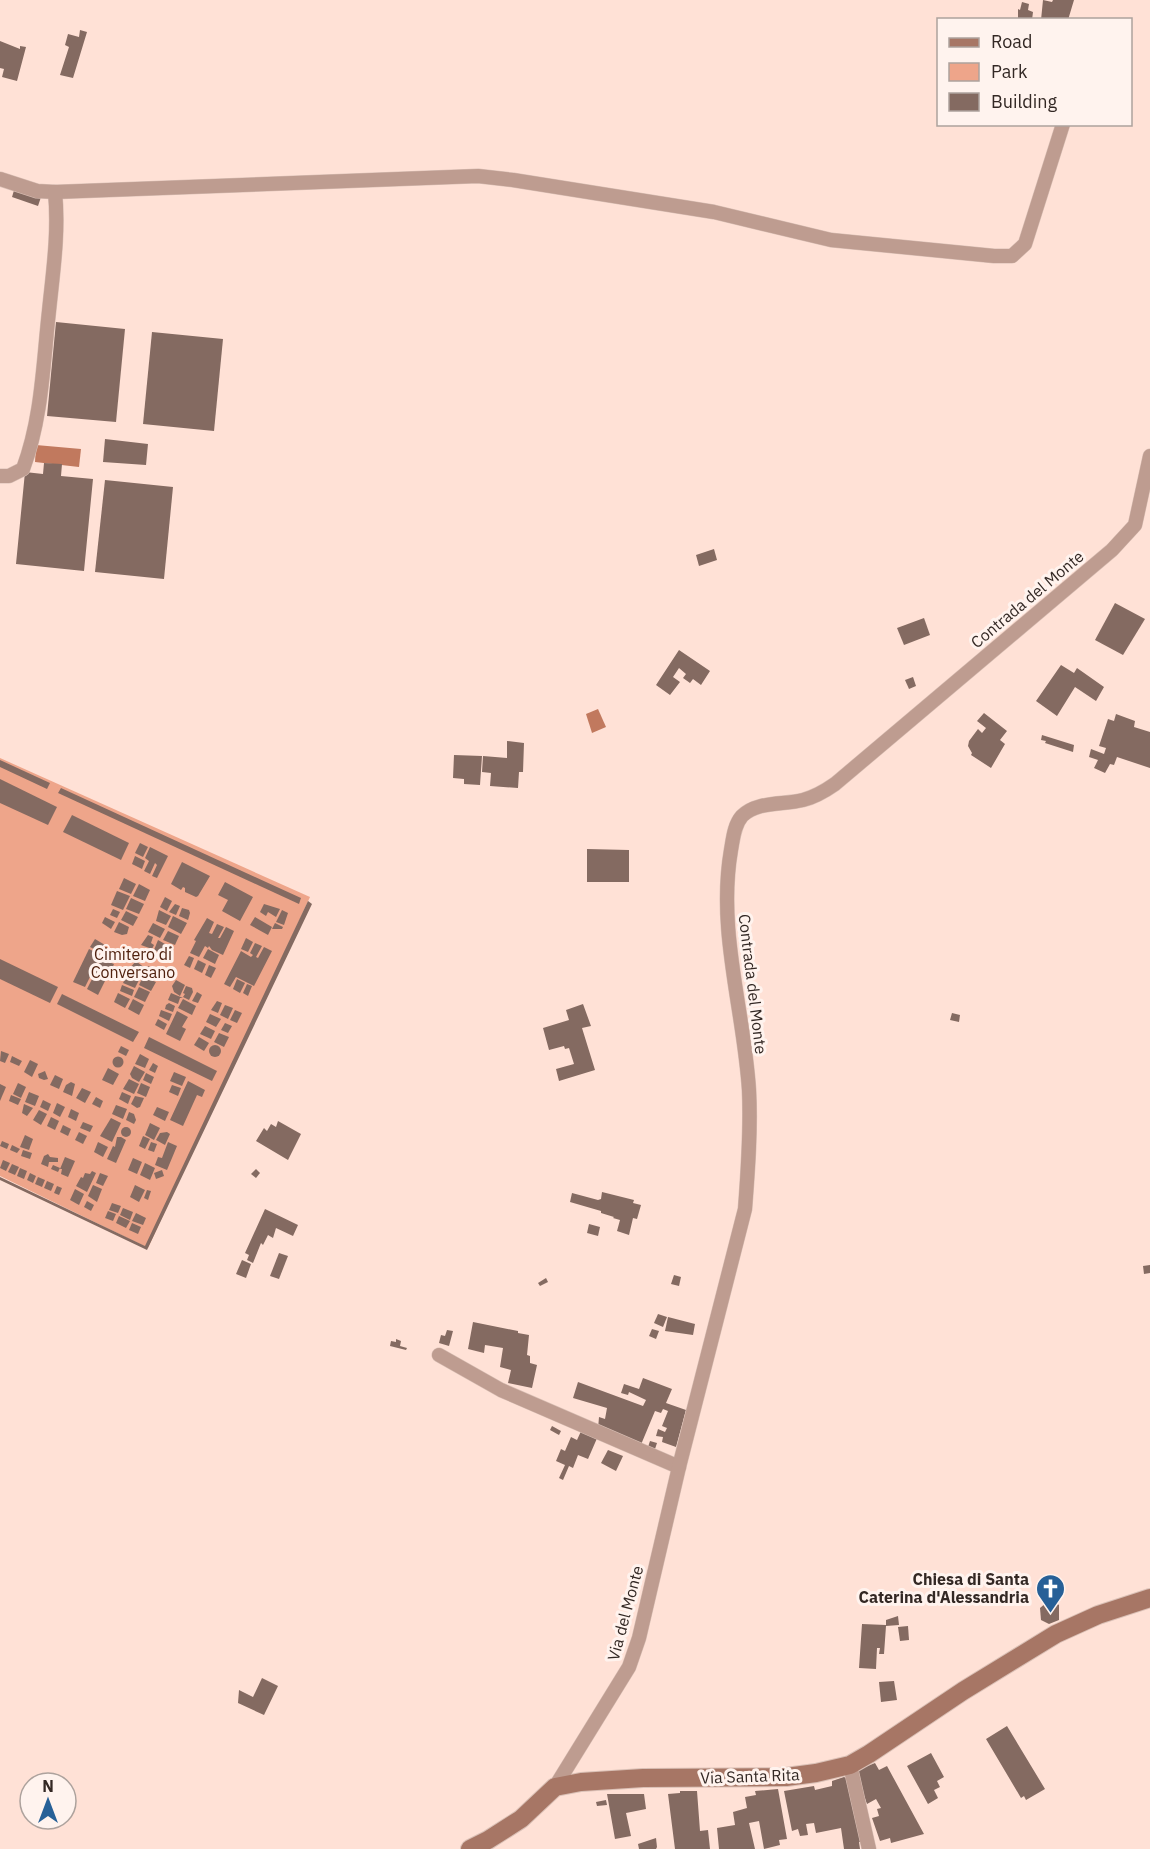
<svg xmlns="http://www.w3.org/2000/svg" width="1150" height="1849" viewBox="0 0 1150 1849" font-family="'IBM Plex Sans',sans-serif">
	<rect width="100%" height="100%" fill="#ffe1d6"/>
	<path fill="#eea58a" d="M 0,758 L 310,897 L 148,1248 L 0,1176 Z"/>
	<g fill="#c1795e">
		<path d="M 36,445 L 81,449 L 79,467 L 35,462 Z"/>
		<path d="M 598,709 L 606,727 L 592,733 L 586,714 Z"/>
	</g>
	<g fill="#846a61">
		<path d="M 1043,0 L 1052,2 L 1053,0 L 1074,0 L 1068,20 L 1041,20 Z"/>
		<path d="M 1022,2 L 1029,4 L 1028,10 L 1033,12 L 1032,20 L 1018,20 L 1018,9 L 1020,10 Z"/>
		<path d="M 80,30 L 87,32 L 73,78 L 60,75 L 69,47 L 65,45 L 68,34 L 79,37 Z"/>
		<path d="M 0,41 L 20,49 L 20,46 L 26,47 L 17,81 L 2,77 L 4,69 L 0,68 Z"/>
		<path d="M 15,187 L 41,197 L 38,206 L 12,197 Z"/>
		<path d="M 56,322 L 125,329 L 116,422 L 47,416 Z"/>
		<path d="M 152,332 L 223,339 L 214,431 L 143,424 Z"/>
		<path d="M 105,439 L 148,444 L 146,465 L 103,462 Z"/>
		<path d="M 44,463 L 62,464 L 61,476 L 93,479 L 84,571 L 16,564 L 25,472 L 43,474 Z"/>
		<path d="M 105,480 L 173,487 L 164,579 L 95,572 Z"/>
		<path d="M 714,549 L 717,560 L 699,566 L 696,555 Z"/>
		<path d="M 1115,603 L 1145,619 L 1123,655 L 1095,640 Z"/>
		<path d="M 924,618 L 930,635 L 904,645 L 897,628 Z"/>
		<path d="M 679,650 L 710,671 L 701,685 L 693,679 L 690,683 L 683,678 L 686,674 L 679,668 L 673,677 L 680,682 L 670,695 L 656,685 Z"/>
		<path d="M 1061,665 L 1074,673 L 1077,668 L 1104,687 L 1096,701 L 1075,687 L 1057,716 L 1036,701 Z"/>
		<path d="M 913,677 L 916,686 L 909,689 L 905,680 Z"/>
		<path d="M 984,713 L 1007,731 L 1000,740 L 1005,744 L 991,768 L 971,755 L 972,753 L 968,746 L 969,741 L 978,729 L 982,733 L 986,728 L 977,721 Z"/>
		<path d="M 1116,714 L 1135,721 L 1134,727 L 1150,732 L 1150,768 L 1117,757 L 1114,765 L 1110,764 L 1105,773 L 1094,768 L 1098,760 L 1089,757 L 1091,749 L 1104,754 L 1106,748 L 1099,746 L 1108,719 L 1114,721 Z"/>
		<path d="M 1042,735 L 1074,745 L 1073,752 L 1045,743 L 1046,741 L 1041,740 Z"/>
		<path d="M 507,741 L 524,743 L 523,772 L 519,772 L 518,788 L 490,786 L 491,773 L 482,772 L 483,756 L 507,758 Z"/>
		<path d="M 454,755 L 482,756 L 480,785 L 464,784 L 464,779 L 453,778 Z"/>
		<path d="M 0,760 L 50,783 L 47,789 L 0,767 Z"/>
		<path d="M 0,779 L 57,807 L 48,825 L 0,803 Z"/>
		<path d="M 61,788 L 301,898 L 299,904 L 58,793 Z"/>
		<path d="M 72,815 L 129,843 L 121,860 L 63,832 Z"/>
		<path d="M 140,843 L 148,847 L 143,857 L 135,853 Z"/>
		<path d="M 150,847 L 168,856 L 157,878 L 152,876 L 157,865 L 155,863 L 150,874 L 144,871 L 149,861 L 145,858 Z"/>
		<path d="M 587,849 L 629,850 L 629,882 L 587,882 Z"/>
		<path d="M 135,856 L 145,861 L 142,869 L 132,864 Z"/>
		<path d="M 182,862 L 210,876 L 198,896 L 196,897 L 185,892 L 185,888 L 183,887 L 181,890 L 171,884 Z"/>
		<path d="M 124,878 L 136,884 L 131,894 L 119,889 Z"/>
		<path d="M 225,882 L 253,897 L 240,921 L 222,911 L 228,900 L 218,895 Z"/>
		<path d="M 139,884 L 150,890 L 145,901 L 133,896 Z"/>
		<path d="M 117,891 L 130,896 L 123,910 L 111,905 Z"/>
		<path d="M 165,897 L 172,901 L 167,911 L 160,907 Z"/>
		<path d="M 131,898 L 144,904 L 139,914 L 126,909 Z"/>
		<path d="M 308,901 L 312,904 L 147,1250 L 0,1180 L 0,1177 L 145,1246 Z"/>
		<path d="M 175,904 L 180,906 L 176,915 L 169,912 Z"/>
		<path d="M 264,904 L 280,909 L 276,917 L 268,912 L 266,916 L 260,912 Z"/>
		<path d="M 182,908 L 189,910 L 190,913 L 188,920 L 179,916 Z"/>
		<path d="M 113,909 L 120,912 L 117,918 L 110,915 Z"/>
		<path d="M 159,910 L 171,916 L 166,925 L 156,921 Z"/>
		<path d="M 282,910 L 288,913 L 284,925 L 276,922 Z"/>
		<path d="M 126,911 L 138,917 L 133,926 L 121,920 Z"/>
		<path d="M 173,916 L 187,923 L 181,934 L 168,927 Z"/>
		<path d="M 105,917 L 115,922 L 111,929 L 102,923 Z"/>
		<path d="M 255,917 L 272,927 L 268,935 L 250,925 Z"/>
		<path d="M 207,918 L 214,922 L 209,933 L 212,934 L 217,924 L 224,927 L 218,938 L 220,938 L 226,927 L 234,931 L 223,955 L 212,950 L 209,946 L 208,948 L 205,946 L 199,957 L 190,953 L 196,941 L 194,940 Z"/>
		<path d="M 119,922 L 129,927 L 127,934 L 122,935 L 114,932 Z"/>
		<path d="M 153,923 L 165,929 L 160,938 L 148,932 Z"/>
		<path d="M 275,923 L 283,927 L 282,929 L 272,929 Z"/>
		<path d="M 168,931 L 179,936 L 175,945 L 163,940 Z"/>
		<path d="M 148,935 L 153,937 L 151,943 L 154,945 L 152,949 L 141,945 Z"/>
		<path d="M 246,938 L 253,942 L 248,952 L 241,949 Z"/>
		<path d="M 95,939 L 105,945 L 100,952 L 90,947 Z"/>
		<path d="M 158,940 L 165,944 L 160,953 L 154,950 Z"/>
		<path d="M 255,943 L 262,946 L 256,957 L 258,958 L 264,947 L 272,951 L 254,986 L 236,977 L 230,987 L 224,984 L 241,951 L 251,957 L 253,955 L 250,953 Z"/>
		<path d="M 167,944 L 173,947 L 168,957 L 162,954 Z"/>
		<path d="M 89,949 L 101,955 L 85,987 L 73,982 Z"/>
		<path d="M 208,949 L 219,955 L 215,964 L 203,958 Z"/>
		<path d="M 189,956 L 194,958 L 190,968 L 184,965 Z"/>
		<path d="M 0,959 L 58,987 L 50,1003 L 0,979 Z"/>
		<path d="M 101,959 L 114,964 L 110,973 L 97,967 Z"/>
		<path d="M 198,960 L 206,964 L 202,973 L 194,969 Z"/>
		<path d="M 136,961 L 146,969 L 139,977 L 129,969 Z"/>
		<path d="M 209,965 L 216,968 L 211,978 L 205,975 Z"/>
		<path d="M 148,966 L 161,972 L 158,979 L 148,975 L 146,978 L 156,982 L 151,991 L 139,985 Z"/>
		<path d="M 97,969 L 108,975 L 98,995 L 87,989 Z"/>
		<path d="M 128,973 L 140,978 L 135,988 L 123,983 Z"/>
		<path d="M 237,979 L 245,983 L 240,993 L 233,989 Z"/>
		<path d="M 176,980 L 185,985 L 180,996 L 174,992 L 172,986 Z"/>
		<path d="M 247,984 L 252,986 L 248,996 L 243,993 Z"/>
		<path d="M 122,985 L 134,990 L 132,996 L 120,991 Z"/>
		<path d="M 186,986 L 192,988 L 193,992 L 189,1000 L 183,997 L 185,994 L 183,993 Z"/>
		<path d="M 139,987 L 150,992 L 145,1002 L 134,997 Z"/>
		<path d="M 197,992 L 202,995 L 198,1003 L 192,1001 Z"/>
		<path d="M 118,993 L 130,999 L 125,1008 L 114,1002 Z"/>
		<path d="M 171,993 L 183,998 L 180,998 L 178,1004 L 168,1000 Z"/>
		<path d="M 62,994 L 139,1032 L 133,1042 L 57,1004 Z"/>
		<path d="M 133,999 L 144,1005 L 139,1015 L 128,1009 Z"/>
		<path d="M 183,999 L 196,1006 L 192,1015 L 178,1008 Z"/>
		<path d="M 217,1001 L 222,1003 L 218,1013 L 211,1010 Z"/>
		<path d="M 169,1003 L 175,1006 L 173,1012 L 165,1009 L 166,1005 Z"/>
		<path d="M 583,1004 L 591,1026 L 582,1028 L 595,1070 L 559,1081 L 556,1069 L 574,1064 L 569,1048 L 565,1049 L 564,1046 L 549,1050 L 543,1028 L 569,1020 L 566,1010 Z"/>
		<path d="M 225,1005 L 233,1008 L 228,1019 L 220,1015 Z"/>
		<path d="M 161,1010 L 172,1014 L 169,1021 L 159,1016 Z"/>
		<path d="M 235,1010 L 242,1013 L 237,1023 L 230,1020 Z"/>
		<path d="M 177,1011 L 188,1017 L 182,1027 L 186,1029 L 180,1041 L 166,1034 Z"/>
		<path d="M 952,1013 L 960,1015 L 959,1022 L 950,1020 Z"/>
		<path d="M 210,1014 L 221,1019 L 216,1027 L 206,1022 Z"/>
		<path d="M 158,1019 L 167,1024 L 164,1030 L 155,1025 Z"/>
		<path d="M 225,1023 L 232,1026 L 228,1033 L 221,1030 Z"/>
		<path d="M 205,1026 L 215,1031 L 211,1039 L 200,1034 Z"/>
		<path d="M 219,1033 L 229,1037 L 224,1047 L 214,1042 Z"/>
		<path d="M 149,1037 L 217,1071 L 212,1081 L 144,1048 Z"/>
		<path d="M 199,1037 L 209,1043 L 204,1051 L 194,1045 Z"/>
		<circle cx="215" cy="1051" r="6"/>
		<path d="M 121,1046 L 129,1050 L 126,1056 L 118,1052 Z"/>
		<path d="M 1,1051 L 9,1054 L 5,1063 L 0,1061 Z"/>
		<path d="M 140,1054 L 149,1059 L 145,1068 L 135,1064 Z"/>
		<path d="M 12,1056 L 22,1061 L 19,1066 L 10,1062 Z"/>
		<circle cx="118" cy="1062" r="5.5"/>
		<path d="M 30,1060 L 38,1064 L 32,1077 L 24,1072 Z"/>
		<path d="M 153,1063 L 158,1066 L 155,1073 L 149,1070 Z"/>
		<path d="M 134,1066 L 145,1072 L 139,1082 L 132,1078 L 130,1074 Z"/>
		<path d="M 108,1068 L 119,1074 L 113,1085 L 102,1080 Z"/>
		<path d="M 45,1071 L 48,1079 L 44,1080 L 39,1078 L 38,1074 Z"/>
		<path d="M 174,1072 L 186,1077 L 182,1086 L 170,1081 Z"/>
		<path d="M 146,1073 L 154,1077 L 151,1084 L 143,1080 Z"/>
		<path d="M 55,1075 L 63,1079 L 59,1089 L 50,1085 Z"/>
		<path d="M 129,1079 L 139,1084 L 134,1094 L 123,1089 Z"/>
		<path d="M 188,1081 L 205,1090 L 202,1097 L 197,1095 L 183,1126 L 170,1120 Z"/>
		<path d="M 71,1082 L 75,1084 L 72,1096 L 63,1092 L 66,1085 Z"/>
		<path d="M 18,1083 L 26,1087 L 21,1098 L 13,1094 Z"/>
		<path d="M 141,1083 L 150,1087 L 146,1097 L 137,1093 Z"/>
		<path d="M 0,1084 L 6,1087 L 0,1101 Z"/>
		<path d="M 172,1085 L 181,1088 L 178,1096 L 169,1092 Z"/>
		<path d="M 82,1088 L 91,1092 L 85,1103 L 76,1098 Z"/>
		<path d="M 29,1092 L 39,1096 L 35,1106 L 25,1102 Z"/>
		<path d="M 122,1092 L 131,1096 L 128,1104 L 119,1099 Z"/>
		<path d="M 11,1095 L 21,1099 L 18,1105 L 9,1101 Z"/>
		<path d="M 135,1096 L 144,1098 L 140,1107 L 137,1108 L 131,1104 Z"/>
		<path d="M 96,1097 L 103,1101 L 100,1108 L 92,1104 Z"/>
		<path d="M 43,1100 L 51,1104 L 48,1111 L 40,1107 Z"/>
		<path d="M 57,1103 L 65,1107 L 60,1117 L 53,1113 Z"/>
		<path d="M 24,1104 L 33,1108 L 27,1116 L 22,1113 Z"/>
		<path d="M 116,1105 L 127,1109 L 123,1119 L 112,1114 Z"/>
		<path d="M 157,1107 L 169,1112 L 165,1121 L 153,1115 Z"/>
		<path d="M 71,1109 L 79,1113 L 76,1121 L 68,1117 Z"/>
		<path d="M 39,1110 L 47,1114 L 41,1125 L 33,1120 Z"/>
		<path d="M 129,1112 L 134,1114 L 136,1120 L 134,1124 L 126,1120 Z"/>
		<path d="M 51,1117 L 59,1121 L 55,1130 L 47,1126 Z"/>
		<path d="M 111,1118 L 121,1123 L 112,1142 L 100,1136 Z"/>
		<path d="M 278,1121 L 301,1134 L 288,1160 L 256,1141 L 264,1128 L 267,1131 L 271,1124 L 276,1127 Z"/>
		<path d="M 83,1122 L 93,1126 L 90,1132 L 80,1128 Z"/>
		<path d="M 150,1123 L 160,1128 L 154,1140 L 145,1135 Z"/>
		<path d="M 63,1125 L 71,1129 L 68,1136 L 60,1132 Z"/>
		<circle cx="126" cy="1132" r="5"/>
		<path d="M 79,1132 L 87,1136 L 83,1144 L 75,1140 Z"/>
		<path d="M 167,1132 L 170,1134 L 165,1145 L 156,1140 L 160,1133 Z"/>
		<path d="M 25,1135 L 33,1139 L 29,1150 L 20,1147 Z"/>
		<path d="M 143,1136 L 150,1139 L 145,1149 L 139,1146 Z"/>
		<path d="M 117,1137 L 121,1137 L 126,1140 L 116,1163 L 107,1159 L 113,1146 L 115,1147 Z"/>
		<path d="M 2,1141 L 9,1144 L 7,1149 L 0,1146 Z"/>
		<path d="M 98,1142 L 108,1147 L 103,1157 L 94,1152 Z"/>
		<path d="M 151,1142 L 157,1144 L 154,1152 L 148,1150 Z"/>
		<path d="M 168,1142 L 177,1146 L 167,1170 L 155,1165 L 158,1157 L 162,1158 Z"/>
		<path d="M 12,1145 L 20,1149 L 17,1153 L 10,1150 Z"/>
		<path d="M 23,1150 L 32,1153 L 30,1159 L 21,1156 Z"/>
		<path d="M 48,1154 L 50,1157 L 58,1158 L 58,1162 L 49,1162 L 48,1167 L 41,1164 L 44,1156 Z"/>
		<path d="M 65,1157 L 75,1161 L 68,1177 L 61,1174 L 62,1169 L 60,1169 Z"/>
		<path d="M 133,1158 L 142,1162 L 137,1174 L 128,1170 Z"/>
		<path d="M 3,1160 L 10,1163 L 6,1171 L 0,1168 Z"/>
		<path d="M 145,1163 L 155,1168 L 150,1180 L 140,1175 Z"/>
		<path d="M 12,1164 L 19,1167 L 15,1175 L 8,1172 Z"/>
		<path d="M 53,1165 L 60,1168 L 58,1172 L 51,1169 Z"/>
		<path d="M 20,1168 L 27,1171 L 24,1179 L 17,1176 Z"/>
		<path d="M 256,1169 L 260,1173 L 256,1178 L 251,1174 Z"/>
		<path d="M 162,1170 L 164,1176 L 156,1179 L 154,1173 Z"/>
		<path d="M 92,1171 L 96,1173 L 87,1192 L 76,1186 L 81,1177 L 83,1178 L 85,1173 L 90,1174 Z"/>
		<path d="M 30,1173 L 36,1176 L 33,1183 L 27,1180 Z"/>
		<path d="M 100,1173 L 108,1176 L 103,1186 L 96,1183 Z"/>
		<path d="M 38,1177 L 45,1180 L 42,1187 L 35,1184 Z"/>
		<path d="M 47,1181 L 54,1184 L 51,1191 L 44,1188 Z"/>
		<path d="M 93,1185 L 102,1189 L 97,1202 L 88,1196 Z"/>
		<path d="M 135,1185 L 145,1190 L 139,1202 L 130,1197 Z"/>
		<path d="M 57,1186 L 62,1188 L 59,1195 L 54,1193 Z"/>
		<path d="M 75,1189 L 84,1194 L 79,1205 L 70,1200 Z"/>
		<path d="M 147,1190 L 151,1191 L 148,1200 L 144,1198 Z"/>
		<path d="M 602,1192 L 634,1200 L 633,1203 L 641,1205 L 637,1219 L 633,1218 L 629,1235 L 617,1231 L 620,1220 L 613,1218 L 614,1217 L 601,1213 L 601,1211 L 570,1202 L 572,1193 L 598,1200 L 601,1199 Z"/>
		<path d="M 87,1201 L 94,1205 L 91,1211 L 84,1207 Z"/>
		<path d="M 112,1203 L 121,1206 L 118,1213 L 109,1210 Z"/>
		<path d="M 123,1208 L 133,1212 L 130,1220 L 120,1215 Z"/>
		<path d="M 265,1209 L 298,1225 L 293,1236 L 276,1228 L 273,1238 L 268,1235 L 263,1245 L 261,1243 L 253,1263 L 247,1260 L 249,1255 L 245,1253 Z"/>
		<path d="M 108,1211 L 116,1214 L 113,1221 L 105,1218 Z"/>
		<path d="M 136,1213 L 146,1218 L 143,1225 L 132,1221 Z"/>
		<path d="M 119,1216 L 130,1221 L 126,1228 L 116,1223 Z"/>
		<path d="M 132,1223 L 141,1227 L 138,1234 L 129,1230 Z"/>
		<path d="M 589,1224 L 600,1227 L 598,1236 L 587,1233 Z"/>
		<path d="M 279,1253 L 288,1256 L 279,1279 L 270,1276 Z"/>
		<path d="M 242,1260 L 251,1264 L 246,1278 L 236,1274 Z"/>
		<path d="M 1150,1265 L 1150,1273 L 1144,1274 L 1143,1266 Z"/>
		<path d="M 674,1275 L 681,1277 L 679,1286 L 671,1284 Z"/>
		<path d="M 546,1278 L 548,1282 L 540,1286 L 538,1283 Z"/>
		<path d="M 658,1314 L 667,1317 L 663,1327 L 654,1323 Z"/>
		<path d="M 668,1317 L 695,1324 L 693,1335 L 665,1331 Z"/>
		<path d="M 473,1322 L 518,1331 L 518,1333 L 529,1335 L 527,1355 L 530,1356 L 530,1363 L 537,1365 L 532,1388 L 508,1383 L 511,1370 L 500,1367 L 503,1348 L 485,1345 L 484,1353 L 468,1349 Z"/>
		<path d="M 652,1329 L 659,1331 L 656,1339 L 649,1336 Z"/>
		<path d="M 447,1330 L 453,1331 L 449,1346 L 439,1343 L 441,1335 L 445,1336 Z"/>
		<path d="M 396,1339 L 401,1341 L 400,1346 L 407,1348 L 406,1350 L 390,1346 L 391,1341 L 396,1342 Z"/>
		<path d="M 643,1378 L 672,1389 L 666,1403 L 686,1410 L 676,1447 L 662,1442 L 663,1437 L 656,1436 L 658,1429 L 665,1432 L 667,1428 L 662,1426 L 668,1411 L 663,1409 L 661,1413 L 655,1411 L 640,1447 L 598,1429 L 599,1417 L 605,1419 L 607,1408 L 573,1398 L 578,1382 L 643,1406 L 646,1400 L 629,1392 L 628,1395 L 621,1393 L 624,1384 L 639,1389 Z"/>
		<path d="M 552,1426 L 561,1431 L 559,1435 L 550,1430 Z"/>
		<path d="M 582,1429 L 598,1436 L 588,1459 L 578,1455 L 573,1468 L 569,1466 L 563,1480 L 559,1478 L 565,1465 L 556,1461 L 561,1449 L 565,1451 L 571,1437 L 577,1440 Z"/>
		<path d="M 650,1441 L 657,1443 L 654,1452 L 647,1450 Z"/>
		<path d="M 608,1450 L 623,1456 L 616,1471 L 601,1463 Z"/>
		<path d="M 1046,1603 L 1055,1602 L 1059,1605 L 1059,1620 L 1049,1624 L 1041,1620 L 1040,1608 Z"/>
		<path d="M 898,1616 L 899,1625 L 886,1626 L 884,1654 L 879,1654 L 880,1648 L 877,1648 L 876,1669 L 859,1668 L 862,1624 L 886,1625 L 886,1620 Z"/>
		<path d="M 908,1626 L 909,1640 L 900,1641 L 898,1627 Z"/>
		<path d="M 262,1678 L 278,1686 L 264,1715 L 238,1703 L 239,1690 L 253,1697 Z"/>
		<path d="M 894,1681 L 897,1700 L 881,1702 L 879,1682 Z"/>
		<path d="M 1007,1726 L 1045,1789 L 1026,1800 L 1024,1796 L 1021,1798 L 986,1739 Z"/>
		<path d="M 931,1753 L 944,1777 L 937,1781 L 940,1787 L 934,1790 L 938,1798 L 928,1804 L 907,1766 Z"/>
		<path d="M 875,1763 L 879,1770 L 887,1766 L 924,1834 L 891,1843 L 890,1838 L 880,1841 L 872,1818 L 879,1816 L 877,1809 L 881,1808 L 876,1799 L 867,1804 L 855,1771 Z"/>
		<path d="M 844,1777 L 848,1779 L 862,1842 L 859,1842 L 860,1849 L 844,1849 L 841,1828 L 816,1833 L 814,1823 L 806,1824 L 808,1835 L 800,1836 L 798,1829 L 792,1831 L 784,1791 L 814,1786 L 815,1790 L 832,1786 L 832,1781 Z"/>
		<path d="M 778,1789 L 787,1839 L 779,1840 L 780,1845 L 764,1849 L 759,1821 L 749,1823 L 755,1849 L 719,1849 L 717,1828 L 735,1825 L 733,1812 L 747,1808 L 745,1797 L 756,1795 L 755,1791 Z"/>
		<path d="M 680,1791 L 697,1791 L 700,1831 L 708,1830 L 710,1849 L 675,1849 L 668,1794 L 680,1793 Z"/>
		<path d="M 607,1794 L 644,1794 L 646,1809 L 626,1813 L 631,1836 L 615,1839 Z"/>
		<path d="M 606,1800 L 607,1805 L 597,1806 L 596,1802 Z"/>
		<path d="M 656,1838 L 657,1847 L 656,1849 L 639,1849 L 638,1844 Z"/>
	</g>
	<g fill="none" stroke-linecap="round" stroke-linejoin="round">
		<defs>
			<g id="street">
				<path d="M 0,179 L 37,191 L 55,192 L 478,176 L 513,180 L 714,212 L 831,240 L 994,256 L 1012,256 L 1025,244 L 1063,124"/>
				<path d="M 0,476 L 9,476 L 23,469 C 42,418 43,365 49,311 C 53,272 59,232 55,192"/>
				<path d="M 439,1355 L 501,1390 L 679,1467"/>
				<path d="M 850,1765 L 869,1849"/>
				<path d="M 555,1787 L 629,1667 L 639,1638 L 679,1467 L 745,1209 C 748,1170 751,1129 749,1090 C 744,1010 717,931 731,850 C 733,839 734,825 742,816 C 757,801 783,805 803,800 C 815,797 825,791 835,784 L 1112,550 L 1135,525 L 1150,456"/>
			</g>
			<path id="secondary" d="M 470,1849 L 488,1840 L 521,1819 L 555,1787 L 581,1782 L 643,1778 L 786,1777 L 816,1773 L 850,1765 L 869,1754 L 963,1691 L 1056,1634 L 1098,1615 L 1150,1598"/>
		</defs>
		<use href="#street" stroke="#dac0b6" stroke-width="15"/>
		<use href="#secondary" stroke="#dac0b6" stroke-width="20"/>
		<use href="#street" stroke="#be9c90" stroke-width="14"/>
		<use href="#secondary" stroke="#a77665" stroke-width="18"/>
	</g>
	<defs>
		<symbol id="church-pin" viewBox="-11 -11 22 30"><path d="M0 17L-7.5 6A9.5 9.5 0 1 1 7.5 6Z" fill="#276097" stroke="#fff3ee"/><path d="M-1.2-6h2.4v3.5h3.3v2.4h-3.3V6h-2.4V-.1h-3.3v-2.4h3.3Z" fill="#fff"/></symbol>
	</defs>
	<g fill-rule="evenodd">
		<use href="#church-pin" x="1034" y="1572" width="33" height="45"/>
	</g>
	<g text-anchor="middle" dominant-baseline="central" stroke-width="6" stroke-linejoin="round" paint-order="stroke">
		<g font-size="16" fill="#332824" stroke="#fff3ee">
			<text transform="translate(1027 599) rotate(-40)">Contrada del Monte</text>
			<text transform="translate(753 984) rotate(83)">Contrada del Monte</text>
			<text transform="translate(625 1613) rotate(-75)">Via del Monte</text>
			<text transform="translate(750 1776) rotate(-2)">Via Santa Rita</text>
		</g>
		<g font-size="16" fill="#50210e" stroke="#fff3ee">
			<text x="133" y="954">Cimitero di<tspan x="133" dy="18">Conversano</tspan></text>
		</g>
		<g font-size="16" font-weight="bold" fill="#332824" stroke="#fff3ee" text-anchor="end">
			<text x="1029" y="1579">Chiesa di Santa<tspan x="1029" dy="18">Caterina d'Alessandria</tspan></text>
		</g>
	</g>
	<rect x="937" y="18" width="195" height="108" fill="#fff3ee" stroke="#ada29d" stroke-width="1.5"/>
	<rect x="949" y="38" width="30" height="9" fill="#a77665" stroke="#ada29d" stroke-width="1.5"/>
	<text x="991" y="48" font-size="18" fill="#332824">Road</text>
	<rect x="949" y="63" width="30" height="18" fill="#eea58a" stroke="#ada29d" stroke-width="1.5"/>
	<text x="991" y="78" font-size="18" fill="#332824">Park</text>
	<rect x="949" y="93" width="30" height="18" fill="#846a61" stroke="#ada29d" stroke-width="1.5"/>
	<text x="991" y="108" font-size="18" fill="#332824">Building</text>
	<g transform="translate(48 1801)"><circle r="28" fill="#fff3ee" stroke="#ada29d" stroke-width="1.5"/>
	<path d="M0-4.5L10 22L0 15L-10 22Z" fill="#276097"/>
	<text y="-9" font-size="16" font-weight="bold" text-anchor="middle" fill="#332824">N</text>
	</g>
</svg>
